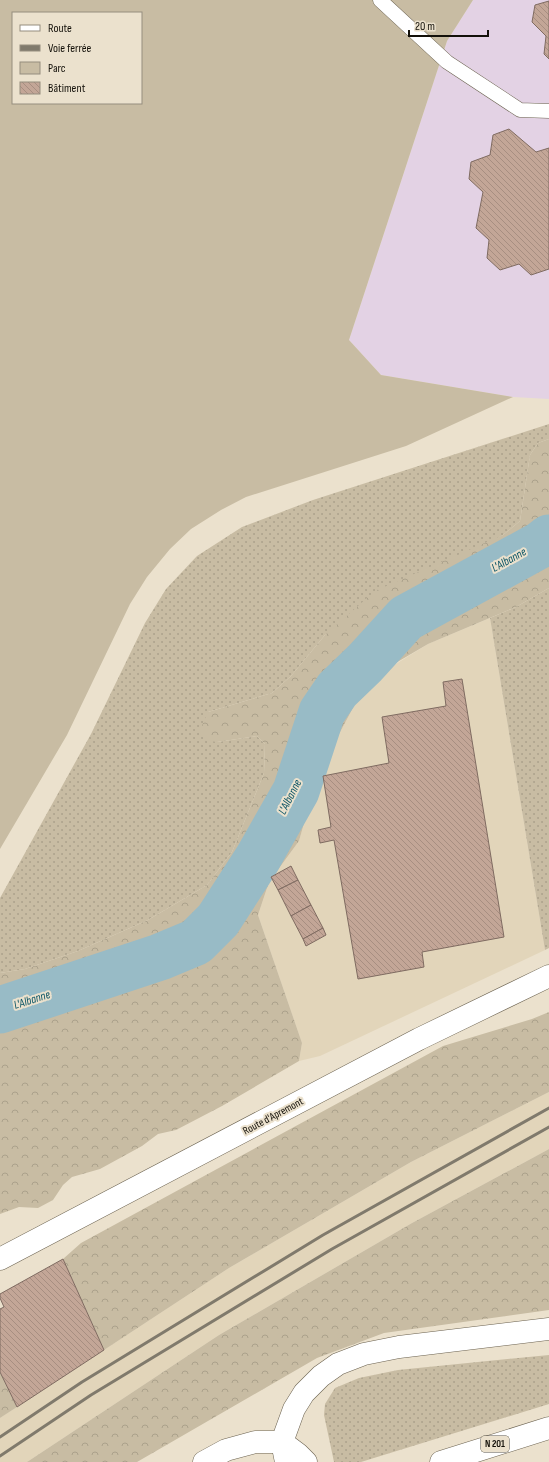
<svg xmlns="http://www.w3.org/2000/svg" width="549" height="1462" viewBox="0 0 549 1462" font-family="'Sofia Sans Condensed',sans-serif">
	<defs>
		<pattern id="grass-dots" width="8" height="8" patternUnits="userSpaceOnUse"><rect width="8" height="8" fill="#c8bca3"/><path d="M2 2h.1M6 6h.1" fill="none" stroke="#aba18b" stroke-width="1.8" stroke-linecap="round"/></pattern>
		<pattern id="forest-crowns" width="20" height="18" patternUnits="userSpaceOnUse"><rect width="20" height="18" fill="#c8bca3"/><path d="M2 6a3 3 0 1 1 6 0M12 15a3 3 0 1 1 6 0" fill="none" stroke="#aba18b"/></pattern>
		<pattern id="building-back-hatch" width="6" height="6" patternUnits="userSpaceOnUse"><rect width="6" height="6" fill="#c3a697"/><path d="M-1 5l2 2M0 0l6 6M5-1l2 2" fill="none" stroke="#a78e81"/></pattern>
	</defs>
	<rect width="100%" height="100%" fill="#ebe1cd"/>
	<g fill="#e2d5ba">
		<path d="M 490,618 L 545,950 L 320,1056 L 299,1061 L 302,1043 L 258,915 L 269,882 L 299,841 L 312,795 L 330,751 L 362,691 L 391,667 L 428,644 Z"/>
		<path d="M 549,1092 L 549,1149 L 412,1223 L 219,1335 L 27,1462 L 0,1462 L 0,1418 L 229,1268 L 411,1162 Z"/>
	</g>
	<path fill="#e3d2e4" d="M 473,0 L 549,0 L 549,399 L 513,397 L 381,375 L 349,340 L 447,41 Z"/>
	<g fill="url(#grass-dots)">
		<path d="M 549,424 L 549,439 L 538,443 L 530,455 L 520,521 L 503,535 L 325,635 L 291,676 L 272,693 L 208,712 L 217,742 L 257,736 L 265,744 L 264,773 L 232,852 L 207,885 L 148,920 L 78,951 L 25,969 L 0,973 L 0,898 L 91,734 L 145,623 L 166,589 L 197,556 L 242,527 L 313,500 Z"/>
		<path d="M 549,588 L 549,948 L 545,950 L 490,618 L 516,607 Z"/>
		<path d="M 549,1355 L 549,1404 L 361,1462 L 334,1462 L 324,1415 L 325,1404 L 335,1388 L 359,1378 L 398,1370 Z"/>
	</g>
	<g fill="url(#forest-crowns)">
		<path d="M 549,439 L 549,588 L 516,607 L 428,644 L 394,664 L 362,691 L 330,751 L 312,795 L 299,841 L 269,882 L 258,915 L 302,1043 L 299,1061 L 222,1106 L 176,1130 L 158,1134 L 142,1146 L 100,1169 L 72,1177 L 63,1185 L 53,1200 L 38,1208 L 19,1207 L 0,1214 L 0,973 L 25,969 L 78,951 L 148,920 L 207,885 L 232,852 L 264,773 L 265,744 L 257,736 L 217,742 L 205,740 L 200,730 L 208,712 L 272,693 L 291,676 L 325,635 L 375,591 L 503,535 L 520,521 L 530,455 L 538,443 Z"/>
		<path d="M 549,1012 L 549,1092 L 411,1162 L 229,1268 L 104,1350 L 63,1259 L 81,1243 L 443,1046 L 532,1019 Z"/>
		<path d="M 549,1149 L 549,1310 L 384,1333 L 317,1358 L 137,1462 L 27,1462 L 219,1335 L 412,1223 Z"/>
		<path d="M 0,1372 L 17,1407 L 0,1418 Z"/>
	</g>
	<path fill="#c8bca3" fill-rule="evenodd" d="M 0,0 L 473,0 L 447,41 L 349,340 L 381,375 L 513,397 L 406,446 L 246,497 L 221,510 L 191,529 L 170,549 L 147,577 L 130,604 L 67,735 L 0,849 ZM 13,13 L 141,13 L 141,103 L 13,103 Z"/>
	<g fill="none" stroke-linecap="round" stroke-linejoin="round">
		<path stroke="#98bbc6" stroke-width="47" d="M 0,1010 L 160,957 L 196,942 L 218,920 L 258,858 L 296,791 L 322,712 L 337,690 L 365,663 L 406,618 L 540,545 L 549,538"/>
	</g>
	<g fill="url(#building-back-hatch)" stroke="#7f6b61">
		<path d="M 549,1 L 549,59 L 544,54 L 546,36 L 532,22 L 535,5 Z"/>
		<path d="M 509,129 L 536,152 L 549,148 L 549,269 L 531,275 L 519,264 L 500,270 L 487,258 L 489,240 L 476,228 L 483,192 L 469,179 L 471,162 L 490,155 L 493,135 Z"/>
		<path d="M 462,679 L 504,937 L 422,952 L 424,967 L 358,979 L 334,840 L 320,843 L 318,830 L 331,827 L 323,776 L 389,763 L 382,717 L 446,706 L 443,682 Z"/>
		<path d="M 291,866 L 298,880 L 278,890 L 271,877 Z"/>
		<path d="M 298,880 L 311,905 L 291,916 L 278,890 Z"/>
		<path d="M 311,905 L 323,928 L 303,939 L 291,916 Z"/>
		<path d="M 323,928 L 326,935 L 306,946 L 303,939 Z"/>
		<path d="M 63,1259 L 104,1350 L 17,1407 L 0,1372 L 0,1309 L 4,1307 L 0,1298 L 0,1294 Z"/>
	</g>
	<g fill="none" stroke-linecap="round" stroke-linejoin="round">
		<defs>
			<path id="lane" d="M 380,0 L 447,62 L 520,110 L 549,111"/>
			<g id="secondary">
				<path d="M 0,1259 L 419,1039 L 549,976"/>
				<path d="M 282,1442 L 298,1454 L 306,1462"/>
				<path d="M 286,1462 L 282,1442 L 294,1409 L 304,1393 L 321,1376 L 338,1364 L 364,1354 L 399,1347 L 549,1329"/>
			</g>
			<g id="highway">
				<path d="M 204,1462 L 226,1450 L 255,1442 L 282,1442"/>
				<path d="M 441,1462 L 549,1428"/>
			</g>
		</defs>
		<use href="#lane" stroke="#6b6250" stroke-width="15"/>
		<use href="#secondary" stroke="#6b6250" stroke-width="23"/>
		<use href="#highway" stroke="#6b6250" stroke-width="23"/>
		<use href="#lane" stroke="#fff" stroke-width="14"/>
		<use href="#secondary" stroke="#fff" stroke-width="22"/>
		<use href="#highway" stroke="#fff" stroke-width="22"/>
		<g stroke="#807a6c" stroke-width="3">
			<path d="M 0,1437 L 82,1382 L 323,1235 L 549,1108"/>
			<path d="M 0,1456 L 91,1395 L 332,1249 L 549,1127"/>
		</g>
	</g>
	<g text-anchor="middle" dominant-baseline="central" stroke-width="4" stroke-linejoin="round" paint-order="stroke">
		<rect fill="#ebe1cd" stroke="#544f44" stroke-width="1" x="481" y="1436" width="28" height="16" rx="3"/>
		<g font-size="10" font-weight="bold" fill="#131009">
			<text x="495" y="1444">N 201</text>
		</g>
		<g font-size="11" fill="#131009" stroke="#ebe1cd">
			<text transform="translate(273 1116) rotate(-28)">Route d'Apremont</text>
		</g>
		<g font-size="12" font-style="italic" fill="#095364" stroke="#ebe1cd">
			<text transform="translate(509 560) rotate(-29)">L'Albanne</text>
			<text transform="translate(290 797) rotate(-63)">L'Albanne</text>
			<text transform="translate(32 1000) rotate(-18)">L'Albanne</text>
		</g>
	</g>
	<rect x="12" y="12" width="130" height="92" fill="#ebe1cd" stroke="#958d7f"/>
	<rect x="20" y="25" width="20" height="6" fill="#ffffff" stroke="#958d7f"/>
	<text x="48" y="32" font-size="12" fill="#131009">Route</text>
	<rect x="20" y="45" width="20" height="6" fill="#807a6c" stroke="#958d7f"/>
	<text x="48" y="52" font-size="12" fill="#131009">Voie ferrée</text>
	<rect x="20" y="62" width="20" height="12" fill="#c8bca3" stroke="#958d7f"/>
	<text x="48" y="72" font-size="12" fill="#131009">Parc</text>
	<rect x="20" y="82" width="20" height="12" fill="url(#building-back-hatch)" stroke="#958d7f"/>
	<text x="48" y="92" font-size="12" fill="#131009">Bâtiment</text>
	<path d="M409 30v6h79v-6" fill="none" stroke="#131009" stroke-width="2"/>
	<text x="415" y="30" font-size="12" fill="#131009" stroke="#ebe1cd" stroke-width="3" paint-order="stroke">20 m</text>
</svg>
